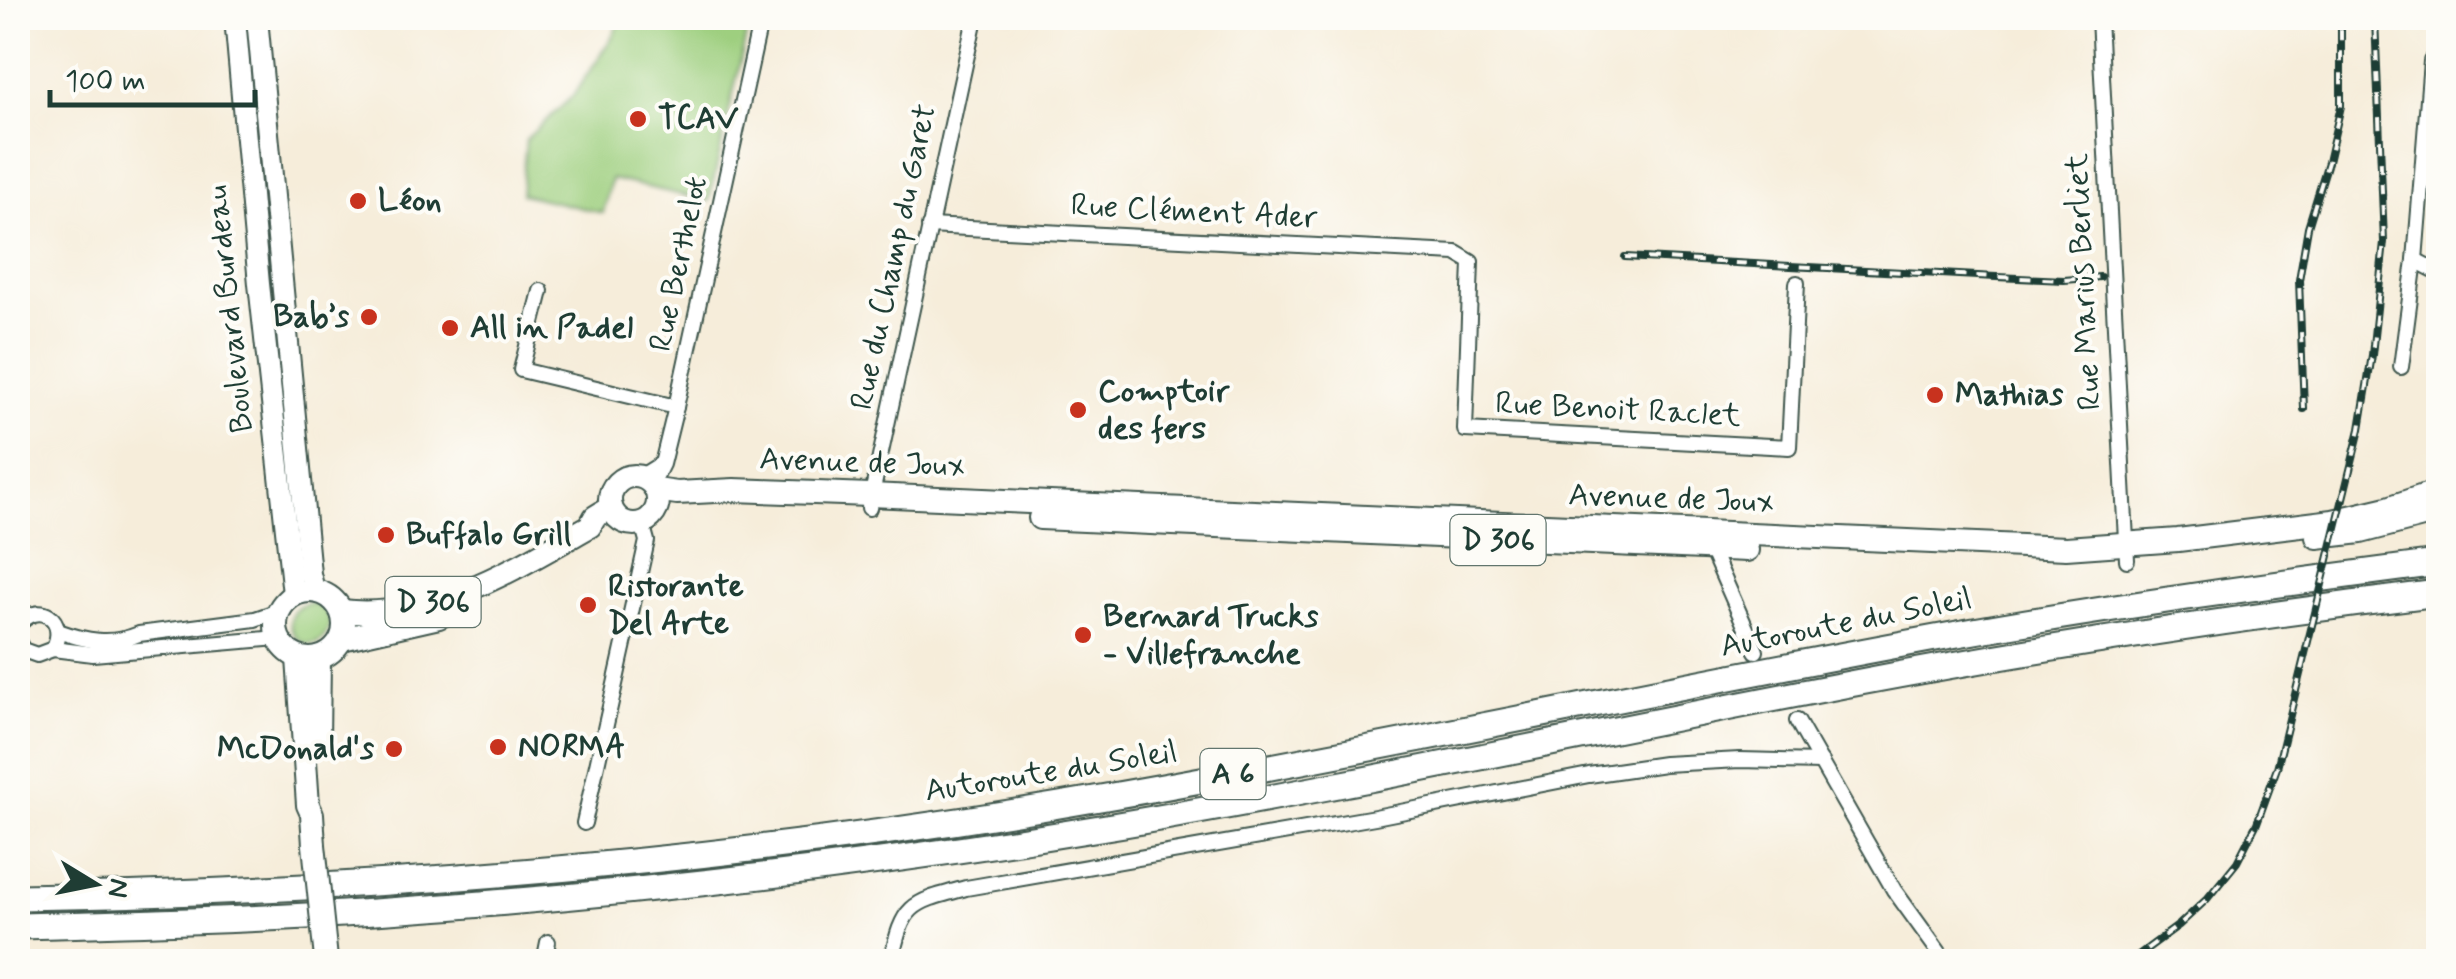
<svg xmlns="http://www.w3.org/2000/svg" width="2456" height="979" viewBox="0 0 2456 979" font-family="Mynerve,sans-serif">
	<rect width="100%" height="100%" fill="#fdfcf7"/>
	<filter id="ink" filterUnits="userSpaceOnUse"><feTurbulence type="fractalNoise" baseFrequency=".01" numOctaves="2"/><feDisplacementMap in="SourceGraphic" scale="20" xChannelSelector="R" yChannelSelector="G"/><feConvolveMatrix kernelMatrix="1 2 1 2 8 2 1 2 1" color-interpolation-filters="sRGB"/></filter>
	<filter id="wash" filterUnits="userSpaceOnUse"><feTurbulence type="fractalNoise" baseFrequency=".0048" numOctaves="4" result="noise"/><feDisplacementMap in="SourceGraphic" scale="40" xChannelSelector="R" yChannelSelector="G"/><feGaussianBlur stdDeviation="2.25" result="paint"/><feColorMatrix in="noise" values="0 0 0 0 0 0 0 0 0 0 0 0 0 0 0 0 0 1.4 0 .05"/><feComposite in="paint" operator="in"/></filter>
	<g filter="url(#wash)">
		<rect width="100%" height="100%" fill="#f6edda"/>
		<g fill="#9ecf7f" stroke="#5e865a" stroke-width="2.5">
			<path d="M 622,18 L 750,18 L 709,201 L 611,179 L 603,213 L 521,194 L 526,139 L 571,98 L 607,46 Z"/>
			<path d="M 311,603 C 324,607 336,620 326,634 C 306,666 265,612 311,603 Z"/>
		</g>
	</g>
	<g filter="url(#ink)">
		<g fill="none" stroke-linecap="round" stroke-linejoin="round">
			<defs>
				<g id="street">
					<path d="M 2099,18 L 2127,560"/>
					<path d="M 929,226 L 1456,253 L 1471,262 L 1465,430 L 1789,447 L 1797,283"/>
					<path d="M 2415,260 L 2438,272"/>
					<path d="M 541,291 L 521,370 L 676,407"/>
					<path d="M 2401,367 L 2415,260 L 2431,61"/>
					<path d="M 640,477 L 661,464"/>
					<path d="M 652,484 L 662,464 L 676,407 L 761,18"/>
					<path d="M 869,508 L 975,18"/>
					<path d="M 1711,544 L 1711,549 L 1756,651"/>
					<path d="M 18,626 C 38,599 69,619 53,649 L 37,655 L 23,650 L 18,641"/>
					<path d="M 58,631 C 86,641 110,646 139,634 L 255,619 L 278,611"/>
					<path d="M 53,649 L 93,654 L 278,638"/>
					<path d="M 1797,721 L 1894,890 L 1946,962"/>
					<path d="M 584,823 L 647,541 L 642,523"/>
					<path d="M 544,962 L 548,942"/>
					<path d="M 891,962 C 903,904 910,903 966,888 L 1375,817 L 1589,775 L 1664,764 L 1740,760 L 1821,762"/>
				</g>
				<g id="secondary">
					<path d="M 235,18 L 259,284 L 293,594"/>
					<path d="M 257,18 L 310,574 L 314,590"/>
				</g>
				<g id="primary">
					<circle cx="634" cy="500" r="24"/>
					<path d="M 656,490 L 677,493 L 734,490 L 870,495 L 2066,548 L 2178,540 L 2333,521 L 2388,508 L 2438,491"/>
					<path d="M 1040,518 L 1747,550"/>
					<path d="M 2317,537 L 2361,532 L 2438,512"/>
					<circle cx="310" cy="625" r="34"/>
					<path d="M 342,611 C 430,622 516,568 590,526 L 595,517 L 611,507"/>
					<path d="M 342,639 L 439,617 L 453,609"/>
					<path d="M 298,658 L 308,805 L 312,814 L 314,845"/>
					<path d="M 318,742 L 319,658"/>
				</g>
				<g id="highway">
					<path d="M 18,897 C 382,891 747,860 1106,797 C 1389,748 1670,686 1952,635 C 2113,606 2276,584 2438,563"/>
					<path d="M 18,926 C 136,923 255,920 374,912 C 619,896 864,867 1106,827 C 1357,785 1606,730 1855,683 C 2049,646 2243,617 2438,593"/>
				</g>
			</defs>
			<use href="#street" stroke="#3f574d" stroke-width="18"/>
			<use href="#secondary" stroke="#3f574d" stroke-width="24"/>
			<use href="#primary" stroke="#3f574d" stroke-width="26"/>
			<use href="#highway" stroke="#3f574d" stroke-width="29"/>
			<use href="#street" stroke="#fff" stroke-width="14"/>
			<use href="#secondary" stroke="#fff" stroke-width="20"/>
			<use href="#primary" stroke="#fff" stroke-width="22"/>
			<use href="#highway" stroke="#fff" stroke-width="25"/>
			<defs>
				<g id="rail">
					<path d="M 1625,257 L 1996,277 L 2064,280 L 2100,277"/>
					<path d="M 2304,409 L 2299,280 L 2308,227 L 2328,162 L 2341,106 L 2341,18"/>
					<path d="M 2129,962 L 2179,925 L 2207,899 L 2237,862 L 2257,823 L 2277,768 L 2360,429 L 2372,355 L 2384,242 L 2375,18"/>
				</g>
			</defs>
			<use href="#rail" stroke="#1f3d34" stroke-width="8"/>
			<use href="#rail" stroke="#fdfcf7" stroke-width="4" stroke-dasharray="11" stroke-linecap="butt"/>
			<defs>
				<path id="primary-bridge" d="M 314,845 L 326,959"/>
			</defs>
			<use href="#primary-bridge" stroke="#3f574d" stroke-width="26" stroke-linecap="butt"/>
			<use href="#primary-bridge" stroke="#fff" stroke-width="22"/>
		</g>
	</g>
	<g fill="#c8321e" stroke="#fdfcf7" stroke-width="4">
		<circle cx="638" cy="119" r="10"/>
		<circle cx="358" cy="201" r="10"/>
		<circle cx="369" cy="317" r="10"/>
		<circle cx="450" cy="328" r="10"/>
		<circle cx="1935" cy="395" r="10"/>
		<circle cx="1078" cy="410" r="10"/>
		<circle cx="386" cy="535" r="10"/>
		<circle cx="588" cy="605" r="10"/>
		<circle cx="1083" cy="635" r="10"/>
		<circle cx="498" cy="747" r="10"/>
		<circle cx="394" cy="749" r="10"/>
	</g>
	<g text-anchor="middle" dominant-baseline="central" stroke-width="8" stroke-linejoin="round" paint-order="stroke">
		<g fill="#fdfcf7" stroke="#62766e" stroke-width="2.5">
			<rect x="1450.5" y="515" width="95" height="50" rx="8"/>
			<rect x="385.5" y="577" width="95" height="50" rx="8"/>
			<rect x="1200.5" y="749" width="65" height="50" rx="8"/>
		</g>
		<g font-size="30" font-weight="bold" fill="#1f3d34">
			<text x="1498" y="540">D 306</text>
			<text x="433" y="602">D 306</text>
			<text x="1233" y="774">A 6</text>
		</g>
		<g font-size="32" font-weight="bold" fill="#1f3d34" stroke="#fdfcf7" text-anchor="start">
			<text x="658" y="119">TCAV</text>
			<text x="378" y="201">Léon</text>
			<text x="349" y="317" text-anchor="end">Bab’s</text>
			<text x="470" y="328">All in Padel</text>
			<text x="1098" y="392">Comptoir<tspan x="1098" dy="37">des fers</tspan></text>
			<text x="1955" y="395">Mathias</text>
			<text x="406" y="535">Buffalo Grill</text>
			<text x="608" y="587">Ristorante<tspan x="608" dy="37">Del Arte</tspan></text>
			<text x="1103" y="617">Bernard Trucks<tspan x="1103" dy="37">- Villefranche</tspan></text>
			<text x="518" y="747">NORMA</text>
			<text x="374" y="749" text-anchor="end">McDonald's</text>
		</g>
		<g font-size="32" fill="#1f3d34" stroke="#fdfcf7">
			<text transform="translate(1194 212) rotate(3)">Rue Clément Ader</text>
			<text transform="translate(894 257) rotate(-78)">Rue du Champ du Garet</text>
			<text transform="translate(679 264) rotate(-78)">Rue Berthelot</text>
			<text transform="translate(2084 282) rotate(-93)">Rue Marius Berliet</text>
			<text transform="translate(230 309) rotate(-96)">Boulevard Burdeau</text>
			<text transform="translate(1618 410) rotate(3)">Rue Benoit Raclet</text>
			<text transform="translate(862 463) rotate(2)">Avenue de Joux</text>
			<text transform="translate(1671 499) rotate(2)">Avenue de Joux</text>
			<text transform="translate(1846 623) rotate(-11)">Autoroute du Soleil</text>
			<text transform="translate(1051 772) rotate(-9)">Autoroute du Soleil</text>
		</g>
	</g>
	<rect width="2456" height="979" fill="none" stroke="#fdfcf7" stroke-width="60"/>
	<g transform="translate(95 884) rotate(100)" stroke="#fdfcf7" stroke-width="8" paint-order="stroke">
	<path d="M0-8L18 38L0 25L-18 38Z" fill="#1f3d34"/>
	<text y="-15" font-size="28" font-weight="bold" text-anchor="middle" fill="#1f3d34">N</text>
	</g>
	<path d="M50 90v15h205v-15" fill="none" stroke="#1f3d34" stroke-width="5"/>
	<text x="65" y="90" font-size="30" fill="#1f3d34" stroke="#fdfcf7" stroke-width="8" paint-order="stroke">100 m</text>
</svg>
